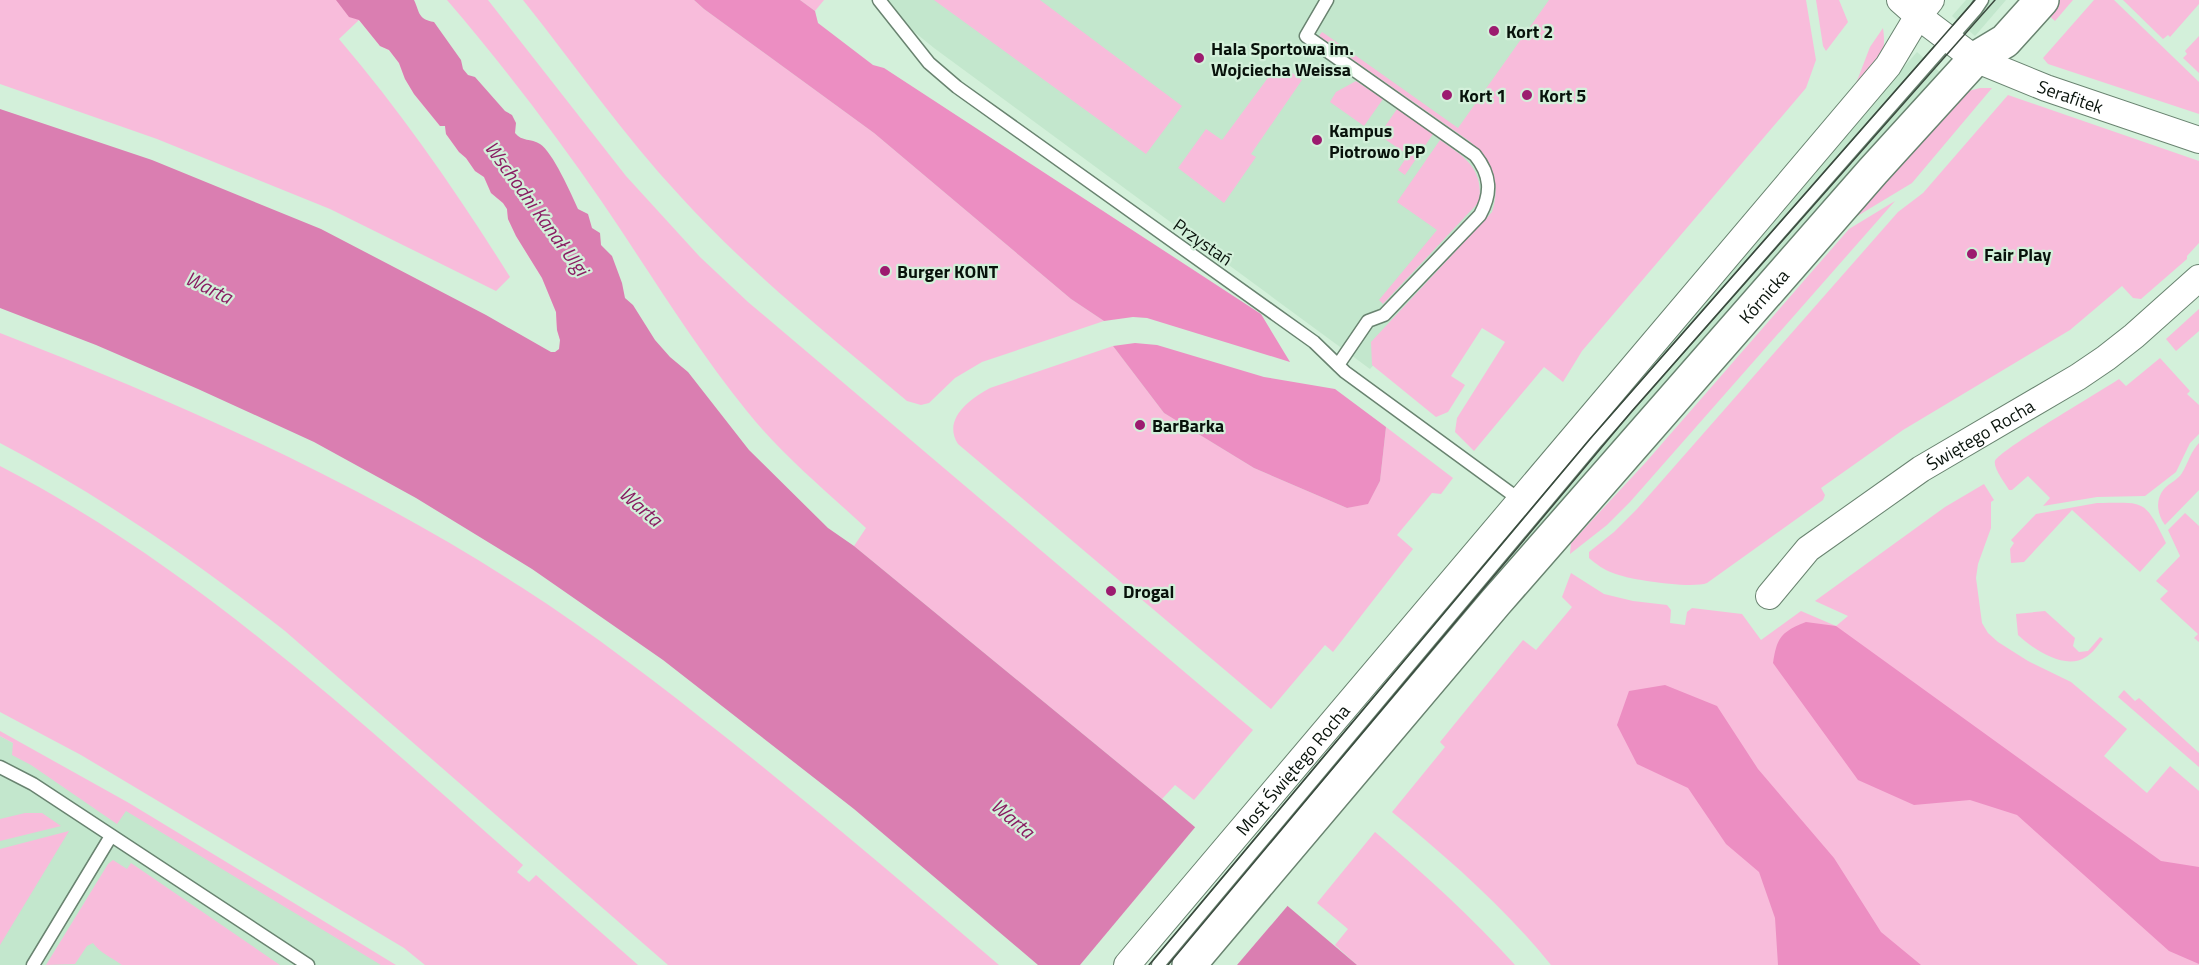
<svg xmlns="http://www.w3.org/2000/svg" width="2199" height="965" viewBox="0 0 2199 965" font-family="'Titillium Web',sans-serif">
	<rect width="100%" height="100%" fill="#d3f0da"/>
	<g fill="#c3e7cd">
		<path d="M 875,0 L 1698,0 L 1370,369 L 934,48 Z"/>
		<path d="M 1966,0 L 2006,0 L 1975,36 L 1952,16 Z"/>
		<path d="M 1917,52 L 1941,73 L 1489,598 L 1464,578 L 1758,233 Z"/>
		<path d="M 0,736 L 13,743 L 389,965 L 0,965 Z"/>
	</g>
	<g fill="#f8bcdb">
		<path d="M 0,0 L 365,0 L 567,277 L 559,349 L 560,340 L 557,330 L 556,312 L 542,278 L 516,236 L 508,219 L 507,209 L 503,203 L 491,193 L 484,177 L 475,171 L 466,158 L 459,152 L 446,134 L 445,126 L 440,126 L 414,94 L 405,79 L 399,63 L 389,50 L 380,46 L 359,20 L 339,39 C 403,114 458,194 510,277 L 496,291 L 330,209 L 157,139 L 0,84 Z"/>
		<path d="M 447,0 L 488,0 L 626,176 L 700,257 L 748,302 L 1253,730 L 1194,800 L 1175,785 L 1162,799 L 854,546 L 866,528 C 825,490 781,454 746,410 C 693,344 649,271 602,202 C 554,132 502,64 447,0 Z"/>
		<path d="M 523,0 L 694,0 L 704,9 L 874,133 L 1071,299 L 1104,321 L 982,362 L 955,378 L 929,403 L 921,405 L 907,401 C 829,335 749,272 680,196 C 623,135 575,65 523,0 Z"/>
		<path d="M 800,0 L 824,0 L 815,11 Z"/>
		<path d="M 934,0 L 1040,0 L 1182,106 L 1146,154 Z"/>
		<path d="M 1549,0 L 1806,0 L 1816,60 L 1806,88 L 1582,351 L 1563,382 L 1544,367 L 1474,451 L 1455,432 L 1457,418 L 1505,342 L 1482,328 L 1451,376 L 1465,385 L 1448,412 L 1436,417 L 1372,365 L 1371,342 L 1492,212 C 1501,183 1493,160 1469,141 L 1319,36 L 1322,32 L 1328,36 L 1458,128 Z"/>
		<path d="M 1816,0 L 1839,0 L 1848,22 L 1826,51 L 1823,46 Z"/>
		<path d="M 2056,0 L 2073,0 L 2055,21 L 2045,12 Z"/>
		<path d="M 2094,0 L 2114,0 L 2199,82 L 2199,114 L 2048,64 L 2043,58 Z"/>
		<path d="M 2123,0 L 2199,0 L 2199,4 L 2170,37 L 2168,35 L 2163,39 Z"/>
		<path d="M 1883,28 C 1888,60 1875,65 1855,86 L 1870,47 Z"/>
		<path d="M 2199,36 L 2199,73 L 2183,58 L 2187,54 L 2185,51 Z"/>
		<path d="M 1288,70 L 1302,80 L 1251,154 L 1256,157 L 1224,203 L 1178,168 L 1206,129 L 1222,140 L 1273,71 L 1282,78 Z"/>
		<path d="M 1356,81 L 1383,99 L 1364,126 L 1330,102 L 1336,92 Z"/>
		<path d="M 1980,88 L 1992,88 L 1912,183 L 1854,218 L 1965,92 Z"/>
		<path d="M 2008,95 L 2199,161 L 2199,243 L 2187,256 L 2187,259 L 2141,299 L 2133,298 L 2122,286 L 2070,330 L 1903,430 L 1821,488 L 1825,495 L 1823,500 L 1707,583 C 1692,589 1629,580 1613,573 C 1604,570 1596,564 1589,558 L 1589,552 L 1614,532 L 1637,509 L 1898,212 L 1923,193 Z"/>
		<path d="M 1397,109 L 1433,134 L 1405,175 L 1398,170 L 1408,155 L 1379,135 Z"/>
		<path d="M 1440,140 C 1465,157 1484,169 1479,202 L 1383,304 L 1379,300 L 1437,230 L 1397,202 Z"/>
		<path d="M 1895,201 L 1630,502 L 1607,525 L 1570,554 L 1571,543 L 1646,462 L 1849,229 Z"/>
		<path d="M 2199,309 L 2199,331 L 2176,351 L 2166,339 Z"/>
		<path d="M 0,333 C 180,403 357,481 521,587 C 593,633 661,686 728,739 C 820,812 909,888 999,965 L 668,965 L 285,631 C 195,561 101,496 0,443 Z"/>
		<path d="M 1113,346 L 1164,413 L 1254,468 L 1347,508 L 1368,503 L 1380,481 L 1386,427 L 1453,478 L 1441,494 L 1432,493 L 1397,535 L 1413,549 L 1333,652 L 1325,645 L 1271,709 L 958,444 C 942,419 970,399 990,388 Z"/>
		<path d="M 2160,358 L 2190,391 L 2187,394 L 2199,405 L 2199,434 L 2190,443 L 2176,472 L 2145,496 L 2097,497 L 2043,506 L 2050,498 L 2028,476 L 2012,490 L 2009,490 C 2005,483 1993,468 1995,461 C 1998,451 2103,390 2119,379 L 2126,386 Z"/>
		<path d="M 2199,443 L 2199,490 L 2165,525 C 2157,514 2155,500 2164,489 C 2169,483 2178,480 2182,473 C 2188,463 2191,451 2199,443 Z"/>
		<path d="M 0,466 C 197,568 358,720 523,865 L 517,872 L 529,882 L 536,875 L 638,965 L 425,965 L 404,948 L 81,755 L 0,712 Z"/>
		<path d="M 1984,484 L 1994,500 L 1991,502 L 1991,528 L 1978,564 L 1976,578 L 1982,623 L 1988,633 L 1998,642 L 2028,661 L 2071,682 L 2127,729 L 2104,756 L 2147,793 L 2170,766 L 2199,791 L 2199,965 L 1551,965 C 1505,908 1449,859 1392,812 L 1445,747 L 1440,742 L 1523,640 L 1536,650 L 1572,607 L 1562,597 L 1571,573 L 1604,594 L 1633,601 L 1667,605 L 1671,610 L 1670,623 L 1685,625 L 1687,612 L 1692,608 L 1742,614 L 1761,640 L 1801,611 L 1836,626 L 1848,616 L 1815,601 L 1945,507 Z"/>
		<path d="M 2097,503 C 2145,503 2144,498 2166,543 L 2140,572 L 2072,510 L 2024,562 L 2011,563 L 2010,549 L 2014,543 L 2011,540 L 2036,514 Z"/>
		<path d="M 2185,513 L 2199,526 L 2199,642 L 2194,638 L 2198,634 L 2160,599 L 2168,591 L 2156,581 L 2180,556 L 2168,530 Z"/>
		<path d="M 2045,611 L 2075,638 L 2073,646 L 2079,652 L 2088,651 L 2100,637 L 2103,639 C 2098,645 2093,653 2086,657 C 2065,671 2033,649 2018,635 L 2016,614 Z"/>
		<path d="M 2124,690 L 2135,701 L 2139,698 L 2199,753 L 2199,767 L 2118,697 Z"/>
		<path d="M 0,731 L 129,803 L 396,965 L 381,965 L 126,811 L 117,824 L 31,765 L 12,755 L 13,743 L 0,736 Z"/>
		<path d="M 25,813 L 42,813 L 61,826 L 0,841 L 0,819 Z"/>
		<path d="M 69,831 L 0,945 L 0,849 Z"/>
		<path d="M 1375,832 C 1424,874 1472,917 1515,965 L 1357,965 L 1335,945 L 1348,929 L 1317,903 Z"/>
		<path d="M 113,860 L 127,869 L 131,863 L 280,965 L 122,965 C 111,957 100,953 93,943 L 87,946 L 75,964 L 46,965 L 108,864 Z"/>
	</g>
	<g fill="#ec8ec2">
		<path d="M 694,0 L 800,0 L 815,11 L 818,23 L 873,65 L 884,68 L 1261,314 L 1290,362 L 1147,318 L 1133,317 L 1104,321 L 1071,299 L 874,133 L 704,9 Z"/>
		<path d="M 1135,343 L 1157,345 L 1264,377 L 1335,389 L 1386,427 L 1380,481 L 1368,504 L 1347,508 L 1254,468 L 1164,413 L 1113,346 Z"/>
		<path d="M 1806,622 L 1836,626 L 2161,861 L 2199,867 L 2199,964 L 2169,951 L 2017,815 L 1970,800 L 1914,805 L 1858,780 L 1773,663 C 1777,637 1781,632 1806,622 Z"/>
		<path d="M 1665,685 L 1717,706 L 1758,769 L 1834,858 L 1881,932 L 1921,965 L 1778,965 L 1775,918 L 1759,872 L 1726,844 L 1688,788 L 1637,764 L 1617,725 L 1629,691 Z"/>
	</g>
	<path fill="#da7eb1" d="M 336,0 L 414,0 C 420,13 418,19 434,22 L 461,60 L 463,69 L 468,75 L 475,77 L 505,111 L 512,115 L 516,123 L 515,133 C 522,142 531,138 540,144 C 552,151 572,195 578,209 L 588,214 L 592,228 L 600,233 L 601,245 L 612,256 L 622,283 L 625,298 L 633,305 L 655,340 L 670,357 L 688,372 L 749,450 L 828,528 L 854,546 L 1162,799 L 1357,965 L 1038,965 L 854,809 L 663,660 L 532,569 L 416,498 L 314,442 L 198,389 L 96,345 L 0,308 L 0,109 L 152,160 L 321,229 L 486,315 L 551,352 L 555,352 L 559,349 L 560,340 L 557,330 L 556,312 L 542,278 L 516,236 L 508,219 L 507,209 L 503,203 L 491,193 L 484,177 L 475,171 L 466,158 L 459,152 L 446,134 L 445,126 L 440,126 L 414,94 L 405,79 L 399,63 L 389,50 L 380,46 L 359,20 L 349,17 Z"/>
	<path fill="#d3f0da" d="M 1197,825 L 1290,903 L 1237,965 L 1080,965 Z"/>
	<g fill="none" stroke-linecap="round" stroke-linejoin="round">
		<defs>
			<g id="lane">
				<path d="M 879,0 L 929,63 L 957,87 L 1314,342 L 1345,372 L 1520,500"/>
				<path d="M 1327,0 L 1306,36 L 1475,155 C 1491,175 1492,193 1480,215 L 1384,315 L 1368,321 L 1338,365"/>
				<path d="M 0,767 L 33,784 L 308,965"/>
				<path d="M 33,965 L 111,836"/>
				<path d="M 1158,965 L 1597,441 L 1976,9 L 1982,0"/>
			</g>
			<g id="street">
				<path id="s1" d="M 1900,0 L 1918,16 L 1975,59 L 2046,88 L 2199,140"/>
				<path id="s2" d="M 1769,596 L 1808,549 L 1921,469 L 2078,377 L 2106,358 L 2134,336 L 2199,278"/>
				<path id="s3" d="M 1127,965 L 1888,66 L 1918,16 L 1931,0"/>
			</g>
			<g id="secondary">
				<path id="s4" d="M 1189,965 L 1495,603 L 1873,171 L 1975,59 L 2005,41 L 2042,0"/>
			</g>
		</defs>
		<use href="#lane" stroke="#698370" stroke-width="15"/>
		<use href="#street" stroke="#698370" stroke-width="28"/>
		<use href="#secondary" stroke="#698370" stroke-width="36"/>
		<use href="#lane" stroke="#fff" stroke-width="12"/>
		<use href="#street" stroke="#fff" stroke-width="26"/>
		<use href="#secondary" stroke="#fff" stroke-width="33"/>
		<g stroke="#3a493e" stroke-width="1.5">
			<path d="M 1149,965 L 1589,440 L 1975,0"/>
			<path d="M 1168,965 L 1632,411 L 1995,0"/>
		</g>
	</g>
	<g fill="#9c1b6f" stroke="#d3f0da" stroke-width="2">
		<circle cx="1494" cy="31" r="6"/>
		<circle cx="1199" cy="58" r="6"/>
		<circle cx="1447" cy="95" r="6"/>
		<circle cx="1527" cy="95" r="6"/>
		<circle cx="1317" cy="140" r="6"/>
		<circle cx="1972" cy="254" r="6"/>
		<circle cx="885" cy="271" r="6"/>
		<circle cx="1140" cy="425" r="6"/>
		<circle cx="1111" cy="591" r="6"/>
	</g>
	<g text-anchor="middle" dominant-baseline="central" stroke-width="4.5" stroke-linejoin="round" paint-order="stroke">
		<g font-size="18" font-weight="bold" fill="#08120b" stroke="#d3f0da" text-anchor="start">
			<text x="1506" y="31">Kort 2</text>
			<text x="1211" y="48">Hala Sportowa im.<tspan x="1211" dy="21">Wojciecha Weissa</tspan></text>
			<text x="1459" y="95">Kort 1</text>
			<text x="1539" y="95">Kort 5</text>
			<text x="1329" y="130">Kampus<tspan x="1329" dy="21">Piotrowo PP</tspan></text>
			<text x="1984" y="254">Fair Play</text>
			<text x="897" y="271">Burger KONT</text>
			<text x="1152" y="425">BarBarka</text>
			<text x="1123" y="591">Drogal</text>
		</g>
		<g font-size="18" fill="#08120b" stroke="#d3f0da">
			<text stroke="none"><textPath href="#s1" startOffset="198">Serafitek</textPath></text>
			<text transform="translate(1203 242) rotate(35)">Przystań</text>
			<text stroke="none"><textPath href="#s4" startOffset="882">Kórnicka</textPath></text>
			<text stroke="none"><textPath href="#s2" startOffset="268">Świętego Rocha</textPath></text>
			<text stroke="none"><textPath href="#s3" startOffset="256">Most Świętego Rocha</textPath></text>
		</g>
		<g font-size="20" font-style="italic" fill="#891c62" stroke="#d3f0da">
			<text transform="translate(537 208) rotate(54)">Wschodni Kanał Ulgi</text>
			<text transform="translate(209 287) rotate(26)">Warta</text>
			<text transform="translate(641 506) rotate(41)">Warta</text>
			<text transform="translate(1013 818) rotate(40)">Warta</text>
		</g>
	</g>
</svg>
